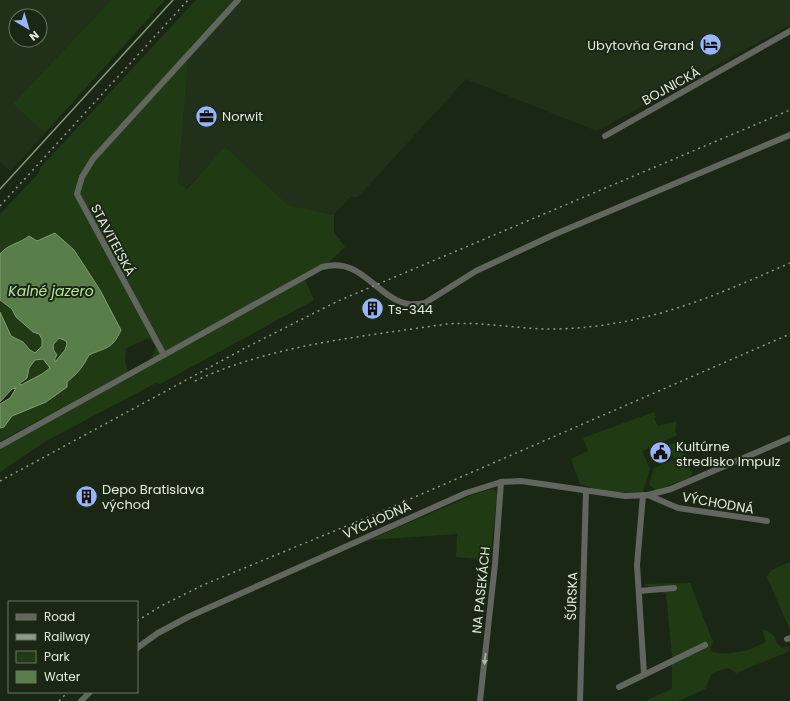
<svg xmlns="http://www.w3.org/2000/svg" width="790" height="701" viewBox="0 0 790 701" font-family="Poppins,sans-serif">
	<rect width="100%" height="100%" fill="#1b2715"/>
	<g fill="#213119" fill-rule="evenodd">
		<path d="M 0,0 L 111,0 L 13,104 L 45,133 L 10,171 L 0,162 ZM 16,16 L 40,16 L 40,40 L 16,40 Z"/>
		<path d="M 233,0 L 790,0 L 790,25 L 597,131 L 466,79 L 357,198 L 351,196 L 334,215 L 288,205 L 225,148 L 186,189 L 178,183 L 189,48 Z"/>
	</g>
	<g fill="#203b13">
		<path d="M 111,0 L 165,0 L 45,133 L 13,104 Z"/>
		<path d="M 196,0 L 233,0 L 189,48 L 178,183 L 187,189 L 225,147 L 288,205 L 334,215 L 334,232 L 345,247 L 329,262 L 303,275 L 314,300 L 160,384 L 156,383 L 46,441 L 0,472 L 0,448 L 150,360 L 156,348 L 149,338 L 126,348 L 125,362 L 128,372 L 0,441 L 0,428 L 4,427 L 12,416 L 46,402 L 67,387 L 67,382 C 77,374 83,367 89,355 L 107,348 L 100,290 L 74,250 L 55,233 L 37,241 L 29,236 C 19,244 8,244 0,254 L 0,214 L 38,174 L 40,168 Z"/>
		<path d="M 0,300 L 12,309 L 16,317 L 33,332 L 39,334 L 42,339 L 42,346 L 35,353 L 30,350 L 23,342 L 11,336 L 0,312 Z"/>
		<path d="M 59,338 L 66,341 L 67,344 L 65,350 L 55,362 L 53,345 Z"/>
		<path d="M 43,359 L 50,368 L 42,374 L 20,385 L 19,384 L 27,378 L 29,368 L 35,360 Z"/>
		<path d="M 654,412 L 656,417 L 654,419 L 658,426 L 677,421 L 675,430 L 677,435 L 642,451 L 650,469 L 643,492 L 606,492 L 580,484 L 571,459 L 588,451 L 583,438 Z"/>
		<path d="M 680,441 L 692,473 L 689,478 L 656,490 L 649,485 L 654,468 L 673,460 L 677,465 L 668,445 Z"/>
		<path d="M 491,489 L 495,490 L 497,495 L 490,560 L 456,557 L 457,534 L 369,540 L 473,495 Z"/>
		<path d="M 790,562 L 790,630 L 767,577 L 771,570 Z"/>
		<path d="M 690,583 L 713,642 L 710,647 L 712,652 C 731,656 749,651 766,642 L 762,629 L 768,631 L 775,637 L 776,642 L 782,648 L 788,646 L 790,651 L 736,673 L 728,668 L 712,673 L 705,689 L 679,701 L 644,701 L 672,689 L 672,655 L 666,594 L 643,584 Z"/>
	</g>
	<path fill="#5a7e4a" stroke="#839e76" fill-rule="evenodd" d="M 55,233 L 74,250 L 100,290 L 121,330 C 112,350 106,347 89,355 C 83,367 77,374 67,382 L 67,387 L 46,402 L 12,416 L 4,427 L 0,428 L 0,404 L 10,398 L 16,388 L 12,389 L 0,402 L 0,312 L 11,336 L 23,342 L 30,350 L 35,353 L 42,346 L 42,339 L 39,334 L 33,332 L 16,317 L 12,309 L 0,300 L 0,254 C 8,244 19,244 29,236 L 37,241 ZM 59,338 L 66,341 L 67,344 L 65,350 L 55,362 L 55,358 L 57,355 L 54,351 L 53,345 ZM 43,359 L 50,368 L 42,374 L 21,385 L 19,384 L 27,378 L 29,368 L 35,360 Z"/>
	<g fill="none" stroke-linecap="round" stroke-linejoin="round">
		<path stroke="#839e76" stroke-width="1.5" d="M 0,189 L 173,0"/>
		<g stroke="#61675e" stroke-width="6">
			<path d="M 605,136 L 790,31"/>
			<path d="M 164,355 L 322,267 C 369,254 380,314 425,303 L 476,271 L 553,235 L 790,135"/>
			<path d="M 0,446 L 164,355 L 77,194 L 82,177 L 93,159 L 238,0"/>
			<path d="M 643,495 L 637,565 L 644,674"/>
			<path d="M 648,495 L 671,489 L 790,438"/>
			<path d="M 639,591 L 674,588"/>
			<path d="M 787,639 L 790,638"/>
			<path d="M 137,648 L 158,633 L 188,617 L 466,493 L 501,482 L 521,481 L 625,496 L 648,495 L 678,508 L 767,521"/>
			<path d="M 619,687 L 705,645"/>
			<path d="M 81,701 L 90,692"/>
			<path d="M 480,701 L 495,564 L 501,482"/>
			<path d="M 580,701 L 586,491"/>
		</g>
		<g stroke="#8f998a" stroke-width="1.5" stroke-dasharray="2 4" stroke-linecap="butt">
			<path d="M 0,206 L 188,0"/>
			<path d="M 195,381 C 274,344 361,337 446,324 C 483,321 521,330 558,329 C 647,326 710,298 790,263"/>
			<path d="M 0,481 L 247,347 L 338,301 L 790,110"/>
			<path d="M 137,621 L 161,606 L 203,585 L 378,513 L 790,334"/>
			<path d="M 59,701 L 68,692"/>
		</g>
	</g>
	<defs><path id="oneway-solid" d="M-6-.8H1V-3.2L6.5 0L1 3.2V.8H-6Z"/></defs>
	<use fill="#aeb6ab" href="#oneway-solid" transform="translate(485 659) rotate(96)"/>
	<defs>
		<symbol id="hotel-disc" viewBox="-11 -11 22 22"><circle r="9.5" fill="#97b6fd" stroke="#1b2715"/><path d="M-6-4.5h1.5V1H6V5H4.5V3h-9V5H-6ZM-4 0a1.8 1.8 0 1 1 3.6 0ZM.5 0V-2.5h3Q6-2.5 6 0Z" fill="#111"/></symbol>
		<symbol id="office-disc" viewBox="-11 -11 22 22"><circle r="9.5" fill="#97b6fd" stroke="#1b2715"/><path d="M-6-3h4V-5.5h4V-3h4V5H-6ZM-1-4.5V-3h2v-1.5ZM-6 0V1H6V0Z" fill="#111"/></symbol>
		<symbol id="building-disc" viewBox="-11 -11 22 22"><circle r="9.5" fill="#97b6fd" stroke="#1b2715"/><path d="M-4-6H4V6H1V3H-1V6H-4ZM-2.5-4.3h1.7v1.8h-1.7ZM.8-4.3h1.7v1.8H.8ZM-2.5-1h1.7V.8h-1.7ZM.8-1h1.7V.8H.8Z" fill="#111"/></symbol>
		<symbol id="civic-disc" viewBox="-11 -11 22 22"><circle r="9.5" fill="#97b6fd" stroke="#1b2715"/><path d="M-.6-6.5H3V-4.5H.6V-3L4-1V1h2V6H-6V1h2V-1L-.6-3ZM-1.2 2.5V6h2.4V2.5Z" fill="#111"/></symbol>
	</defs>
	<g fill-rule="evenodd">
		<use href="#hotel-disc" x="698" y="32" width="25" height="25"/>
		<use href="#office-disc" x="194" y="104" width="25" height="25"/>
		<use href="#building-disc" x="360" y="296" width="25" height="25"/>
		<use href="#civic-disc" x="648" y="440" width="25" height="25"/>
		<use href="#building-disc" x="74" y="484" width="25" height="25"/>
	</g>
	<g text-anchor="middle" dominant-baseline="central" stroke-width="4" stroke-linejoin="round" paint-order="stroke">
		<g font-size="13" fill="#e2eade" stroke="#1b2715" text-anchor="start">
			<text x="694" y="45" text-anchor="end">Ubytovňa Grand</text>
			<text x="222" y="116">Norwit</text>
			<text x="388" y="309">Ts-344</text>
			<text x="676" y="446">Kultúrne<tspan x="676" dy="15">stredisko Impulz</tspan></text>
			<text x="102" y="489">Depo Bratislava<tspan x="102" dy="15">východ</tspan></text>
		</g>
		<g font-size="13" fill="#e2eade" stroke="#1b2715">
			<text transform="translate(671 86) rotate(-29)">BOJNICKÁ</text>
			<text transform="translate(113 240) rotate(62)">STAVITEĽSKÁ</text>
			<text transform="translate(718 503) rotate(10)">VÝCHODNÁ</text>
			<text transform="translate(377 520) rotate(-24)">VÝCHODNÁ</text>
			<text transform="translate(481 590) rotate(-84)">NA PASEKÁCH</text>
			<text transform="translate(572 596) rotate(-88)">ŠÚRSKA</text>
		</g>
		<g font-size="14" font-style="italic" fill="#b6eb9d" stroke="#1b2715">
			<text x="51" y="291">Kalné jazero</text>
		</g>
	</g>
	<rect x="8" y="601" width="130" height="92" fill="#1b2715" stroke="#6b7565"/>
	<rect x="16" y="614" width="20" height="6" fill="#61675e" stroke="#6b7565"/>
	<text x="44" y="621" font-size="12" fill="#e2eade">Road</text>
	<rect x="16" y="634" width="20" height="6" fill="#8f998a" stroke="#6b7565"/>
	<text x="44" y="641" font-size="12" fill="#e2eade">Railway</text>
	<rect x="16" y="651" width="20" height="12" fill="#203b13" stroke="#6b7565"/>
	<text x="44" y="661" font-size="12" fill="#e2eade">Park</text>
	<rect x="16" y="671" width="20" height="12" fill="#5a7e4a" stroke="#6b7565"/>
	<text x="44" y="681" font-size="12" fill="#e2eade">Water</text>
	<g transform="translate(28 28) rotate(142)"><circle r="19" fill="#1b2715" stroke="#6b7565"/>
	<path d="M0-3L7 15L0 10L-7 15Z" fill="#97b6fd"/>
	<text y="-6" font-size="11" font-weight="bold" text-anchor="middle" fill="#e2eade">N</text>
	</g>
</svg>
